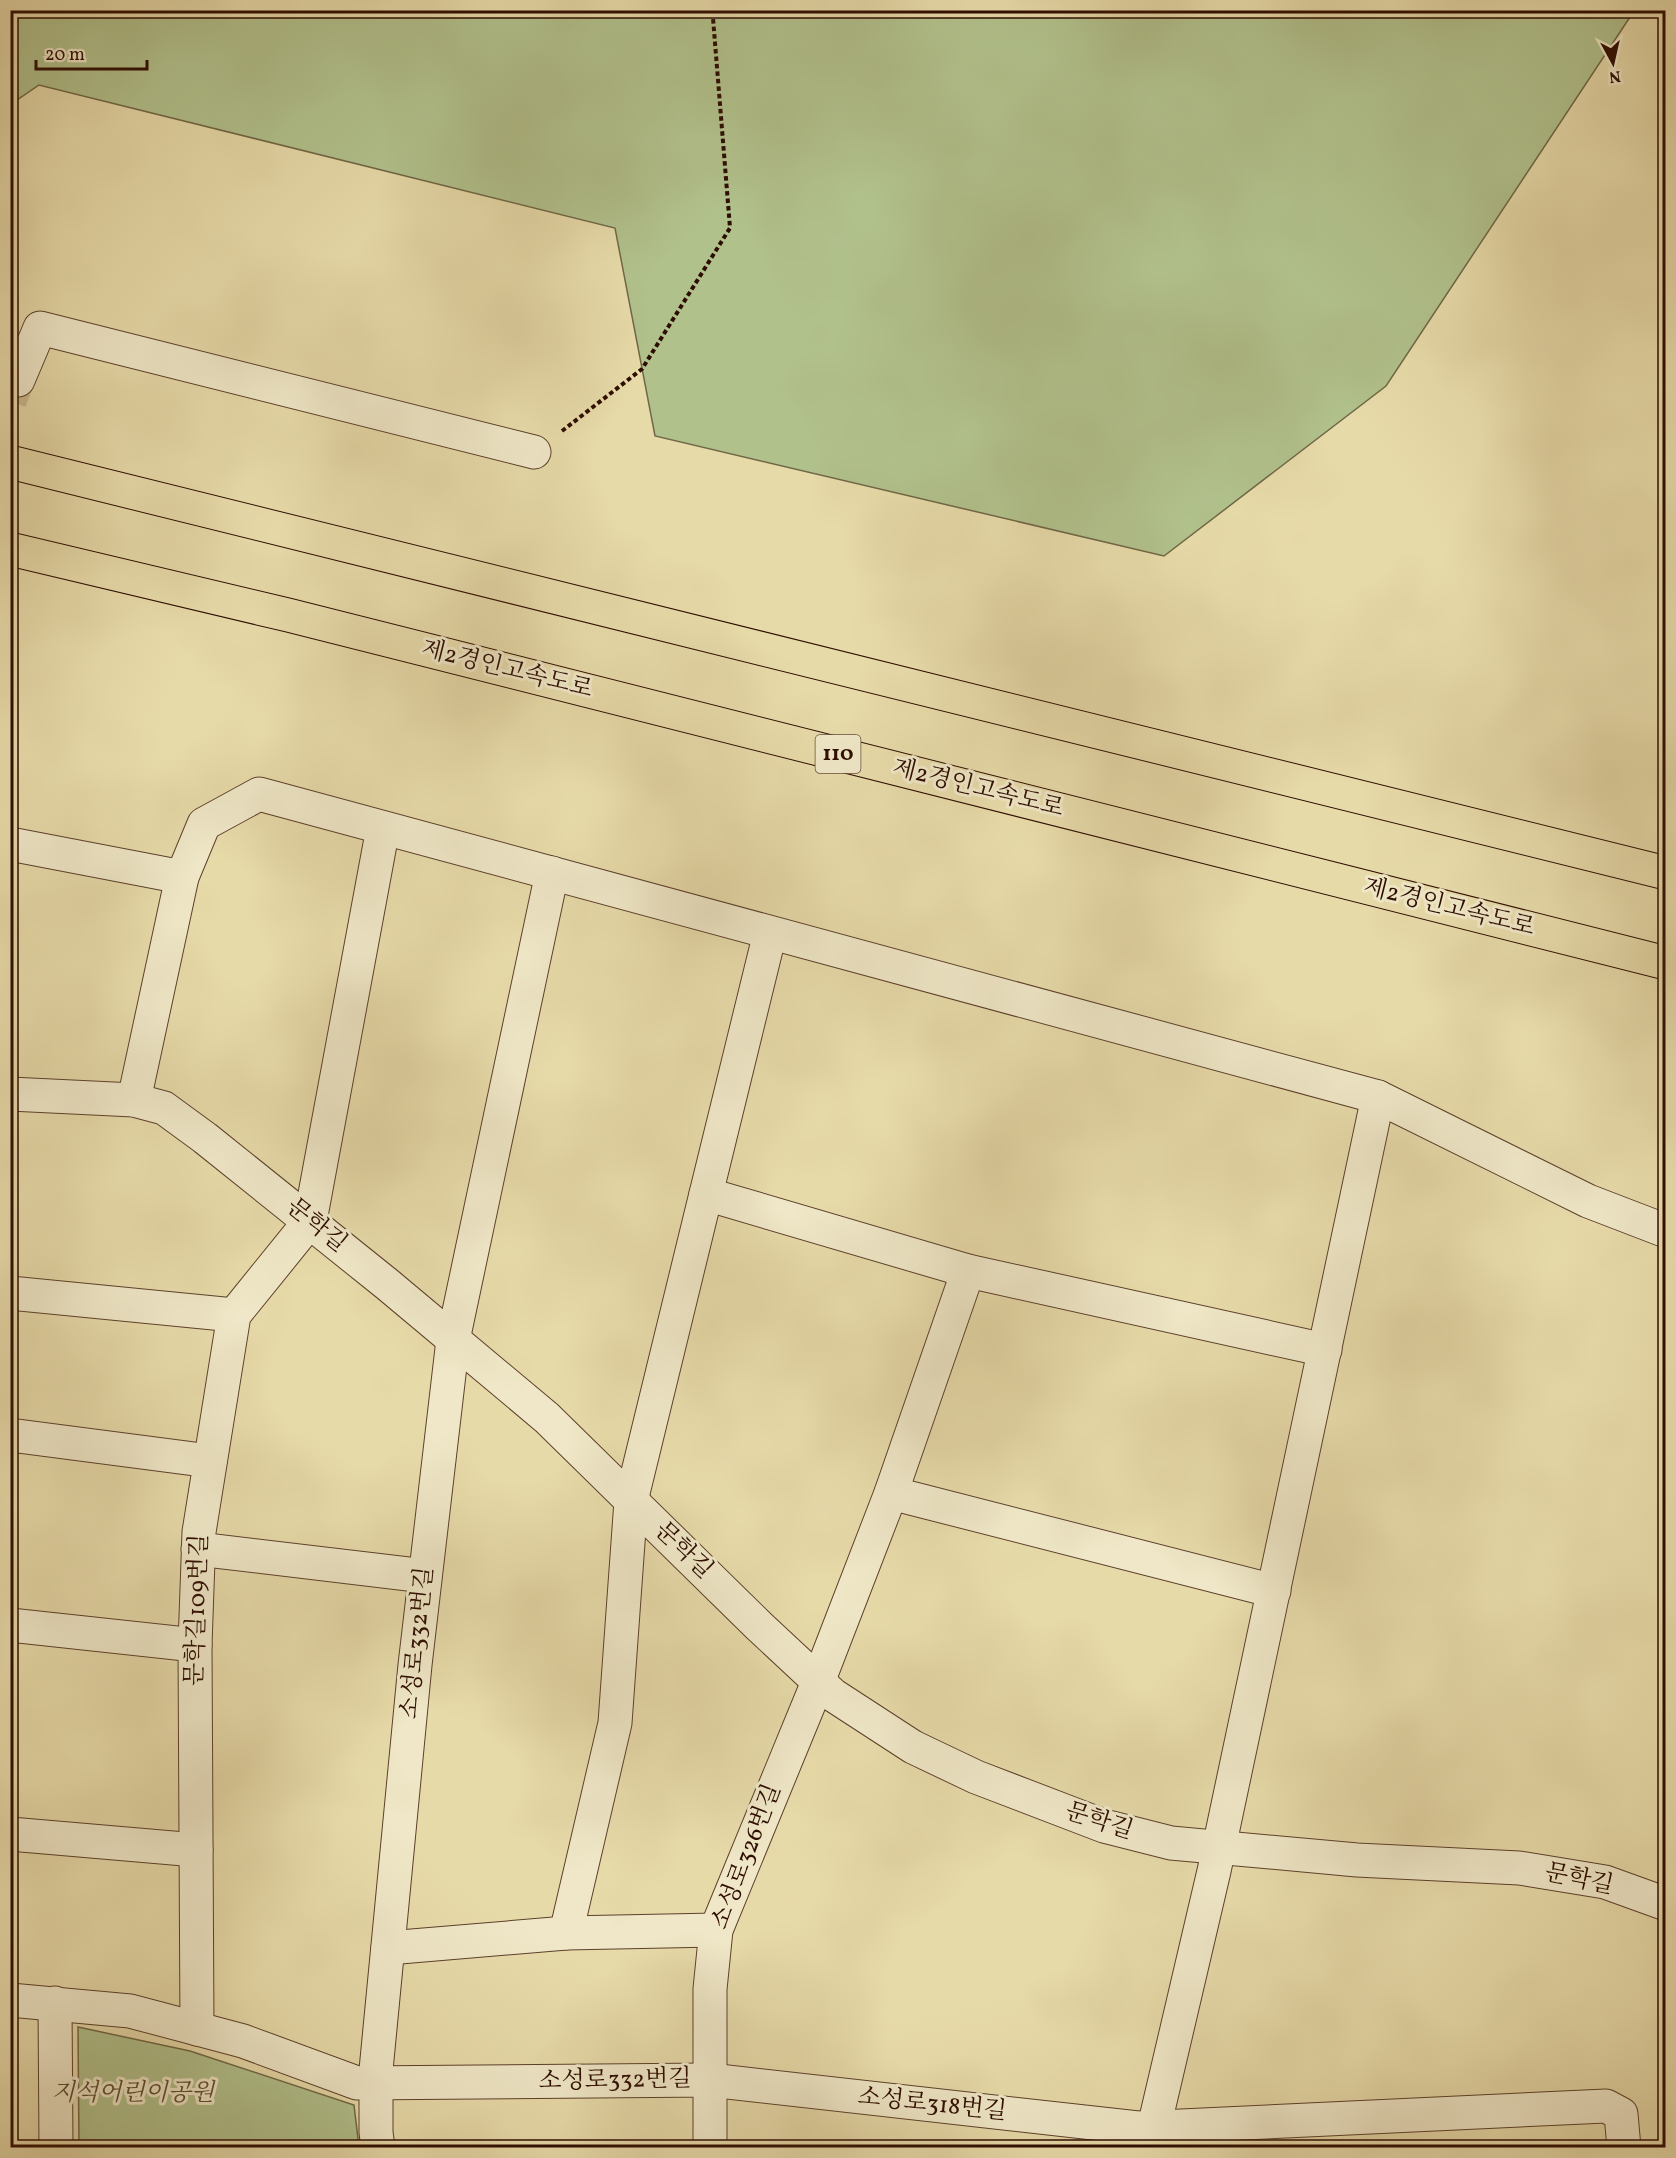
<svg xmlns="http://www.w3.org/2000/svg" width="1676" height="2158" viewBox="0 0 1676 2158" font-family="Vollkorn,'Noto Serif KR',serif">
	<rect width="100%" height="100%" fill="#e7daa9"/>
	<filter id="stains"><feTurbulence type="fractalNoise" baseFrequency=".00333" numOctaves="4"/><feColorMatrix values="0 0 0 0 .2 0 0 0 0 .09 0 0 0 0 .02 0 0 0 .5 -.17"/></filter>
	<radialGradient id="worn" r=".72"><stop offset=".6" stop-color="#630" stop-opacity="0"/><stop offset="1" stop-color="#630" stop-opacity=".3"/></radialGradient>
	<g fill="#b1c18c" stroke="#706746" stroke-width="1.5">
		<path d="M 11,10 L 1634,10 L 1634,11 L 1386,386 L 1164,556 L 655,436 L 615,228 L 39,85 L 11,104 Z"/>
		<path d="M 78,2027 L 190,2051 L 354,2105 L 359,2147 L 79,2147 Z"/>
	</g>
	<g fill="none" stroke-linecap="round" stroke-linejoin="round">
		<path stroke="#cbbb90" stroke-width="33" stroke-dasharray="33 16" stroke-linecap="butt" d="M 10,401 L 19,378"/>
		<defs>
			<g id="street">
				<path d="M 18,380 L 40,328 L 534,452"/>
				<path d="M 10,844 L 182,877"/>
				<path d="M 10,1094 L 134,1100 L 164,1108 L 205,1138 L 387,1284 L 547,1418 L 759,1626 L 833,1695 L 913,1747 L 976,1777 L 1104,1826 L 1171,1843 L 1357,1860 L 1519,1868 L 1605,1882 L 1666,1904"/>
				<path d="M 134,1100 L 182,877 L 204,824 L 259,794 L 1378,1097"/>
				<path d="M 706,1194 L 770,933"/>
				<path d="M 10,1293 L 234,1315"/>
				<path d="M 10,1435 L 210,1461"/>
				<path d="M 891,1493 L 1274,1591"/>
				<path d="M 198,1549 L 425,1576"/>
				<path d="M 10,1625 L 195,1645"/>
				<path d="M 10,1834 L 196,1850"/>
				<path d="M 566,1933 L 615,1723 L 631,1501 L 706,1194 L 968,1271 L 1325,1350"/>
				<path d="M 388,1948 L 566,1933 L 716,1930"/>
				<path d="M 10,2000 L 130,2011 L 243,2041 L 357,2083 L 710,2080 L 1138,2128 L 1606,2106 L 1621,2114 L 1624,2148"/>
				<path d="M 55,2003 L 56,2148"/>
				<path d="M 197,2029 L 195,1645 L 199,1532 L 234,1315 L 310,1221 L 383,828"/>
				<path d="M 378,2148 L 376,2132 L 376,2070 L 415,1665 L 453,1340 L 552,873"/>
				<path d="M 710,2148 L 710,1989 L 716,1930 L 818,1682 L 891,1493 L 968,1271"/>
				<path d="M 1155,2148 L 1154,2127 L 1214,1871 L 1378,1097 L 1588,1201 L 1666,1231"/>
			</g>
			<g id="highway">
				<path d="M 10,462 L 1666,873"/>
				<path d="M 10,549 L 288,615 L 1666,963"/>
			</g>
		</defs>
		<use href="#street" stroke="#5c402b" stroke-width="35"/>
		<use href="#highway" stroke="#2e0d01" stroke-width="35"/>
		<path stroke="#2e0d01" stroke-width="4" stroke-dasharray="4.5 3" stroke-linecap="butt" d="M 562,431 L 642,369 L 730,228 L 713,18 L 707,10"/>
		<use href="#street" stroke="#efe7c7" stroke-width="33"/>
		<use href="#highway" stroke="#e7daa9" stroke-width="33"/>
	</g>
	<g text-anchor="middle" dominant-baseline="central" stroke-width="6" stroke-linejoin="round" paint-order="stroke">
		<rect fill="#efe7c7" stroke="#684e3c" stroke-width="1.5" x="815.5" y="735" width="45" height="38" rx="4.5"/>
		<g font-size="22" font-weight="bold" fill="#2e0d01">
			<text x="838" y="754">110</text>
		</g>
		<g font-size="24" fill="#2e0d01" stroke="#efe7c7">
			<text transform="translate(507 670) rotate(14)">제2경인고속도로</text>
			<text transform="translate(978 789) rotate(14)">제2경인고속도로</text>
			<text transform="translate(1449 908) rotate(14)">제2경인고속도로</text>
			<text transform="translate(316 1226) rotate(39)">문학길</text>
			<text transform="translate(683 1551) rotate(44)">문학길</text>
			<text transform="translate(198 1610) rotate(-88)">문학길109번길</text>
			<text transform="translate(418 1643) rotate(-84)">소성로332번길</text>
			<text transform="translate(1099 1822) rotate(18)">문학길</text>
			<text transform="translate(747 1857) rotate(-69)">소성로326번길</text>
			<text transform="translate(1579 1880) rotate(12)">문학길</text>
			<text transform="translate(615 2081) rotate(-1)">소성로332번길</text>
			<text transform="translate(932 2105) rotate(6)">소성로318번길</text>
		</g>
		<g font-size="24" font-style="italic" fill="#5c4c32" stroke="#efe7c7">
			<text x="133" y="2094">지석어린이공원</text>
		</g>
	</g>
	<rect width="1676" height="2158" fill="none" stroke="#e7daa9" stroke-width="36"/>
	<rect x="12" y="12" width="1652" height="2134" fill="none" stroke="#2e0d01" stroke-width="3"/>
	<rect x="18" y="18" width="1640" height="2122" fill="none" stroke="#2e0d01" stroke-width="1.5"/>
	<g transform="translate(1613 63) rotate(172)" stroke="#efe7c7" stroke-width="4.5" paint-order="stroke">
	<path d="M0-4.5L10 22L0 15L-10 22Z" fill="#2e0d01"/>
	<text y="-9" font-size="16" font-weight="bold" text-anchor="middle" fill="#2e0d01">N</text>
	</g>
	<path d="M36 60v9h111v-9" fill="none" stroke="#2e0d01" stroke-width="3"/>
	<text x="45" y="60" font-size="18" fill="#2e0d01" stroke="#efe7c7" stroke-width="4.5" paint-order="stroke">20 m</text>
	<rect width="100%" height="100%" filter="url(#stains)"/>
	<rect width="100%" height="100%" fill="url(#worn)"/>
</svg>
